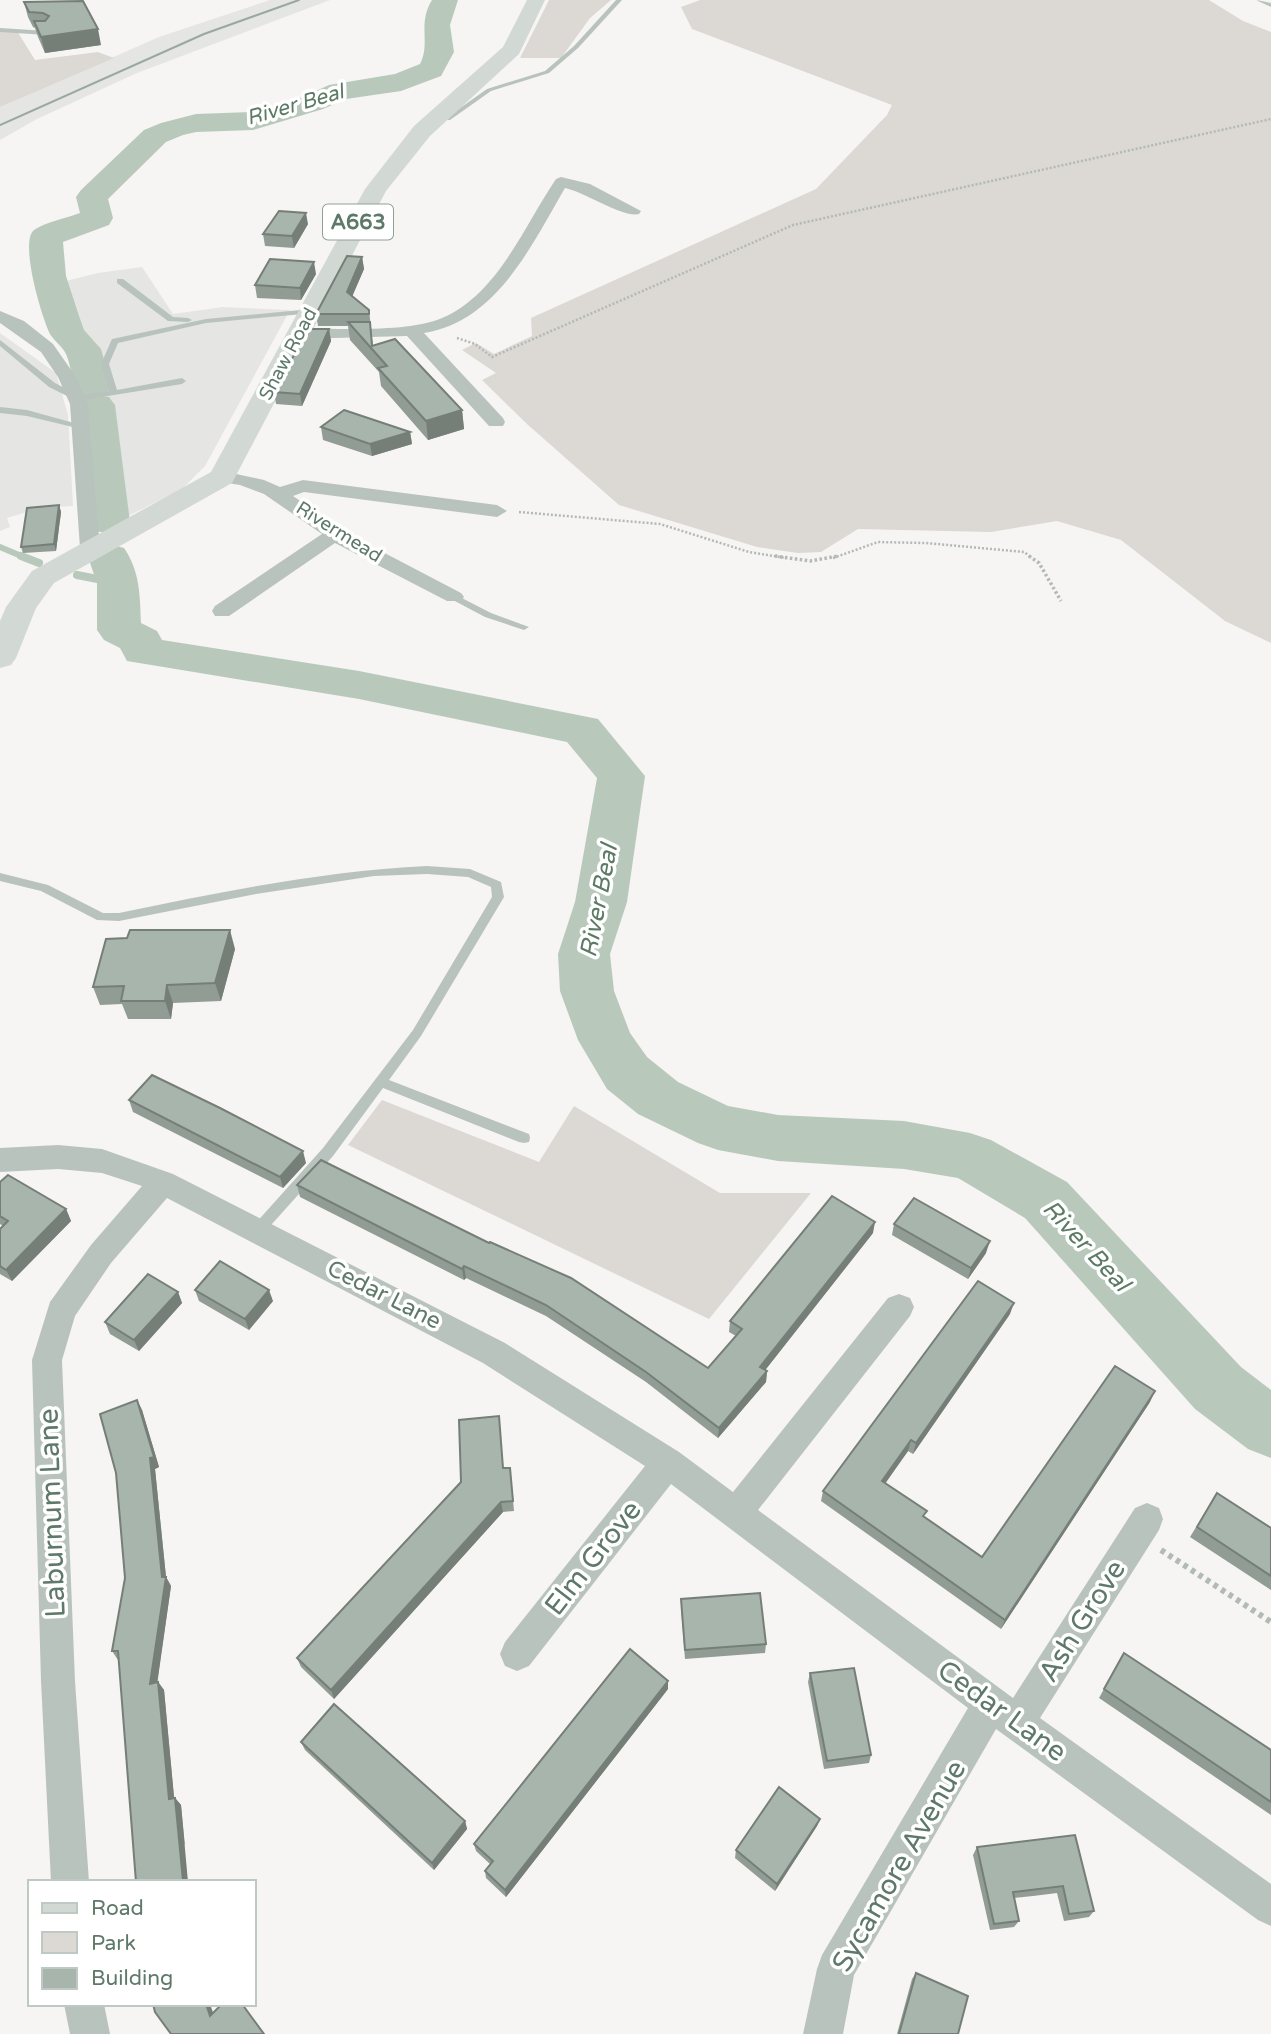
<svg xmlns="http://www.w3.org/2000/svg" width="1271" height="2034" viewBox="0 0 1271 2034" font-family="'Varela Round',sans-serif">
	<rect width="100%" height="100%" fill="#f7f4f4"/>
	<g fill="#e5e5e3">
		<path d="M 270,0 L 330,0 L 137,73 L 37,119 L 0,140 L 0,107 L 159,37 Z"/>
		<path d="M 142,267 L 173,314 L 223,307 L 290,310 L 205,466 L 182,489 L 116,522 L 93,362 L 63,309 L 58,283 L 98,273 Z"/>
		<path d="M 0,333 L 56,373 L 68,415 L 73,506 L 40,508 L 7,518 L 10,527 L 0,531 Z"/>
	</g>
	<g fill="#dcd8d3">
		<path d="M 549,0 L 611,0 L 590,18 L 561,58 L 520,58 Z"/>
		<path d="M 700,0 L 1209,0 L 1243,21 L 1271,32 L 1271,643 L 1225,621 L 1121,540 L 1057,521 L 991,532 L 858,529 L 821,552 L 798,553 L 757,547 L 619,505 L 527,424 L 482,380 L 496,373 L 462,350 L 476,343 L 494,354 L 532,336 L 531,318 L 816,189 L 887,115 L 892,105 L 692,29 L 681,7 Z"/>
		<path d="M 17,31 L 35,60 L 98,52 L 114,58 L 0,107 L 0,32 Z"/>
		<path d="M 382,1100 L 539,1162 L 574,1106 L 720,1193 L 811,1193 L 709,1319 L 348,1145 Z"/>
	</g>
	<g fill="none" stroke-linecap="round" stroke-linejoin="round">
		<path stroke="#b8c9bc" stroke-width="6" d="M 0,547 L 26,558"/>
		<g stroke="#b8c9bc" stroke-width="8">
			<path d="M 21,556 L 39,563"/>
			<path d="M 77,575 L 118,583"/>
		</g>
		<g fill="#b8c9bc" fill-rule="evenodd">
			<path d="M 432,0 L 458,0 L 450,25 L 454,52 L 441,76 L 401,91 L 346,99 L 323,109 L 253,130 L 196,132 L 183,135 L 166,142 L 108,199 L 113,218 L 109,225 L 63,242 L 66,276 L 79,316 L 84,330 L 101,349 L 112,387 L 103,396 L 109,397 L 115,405 L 130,522 L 124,531 L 110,534 L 96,531 L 90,522 L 77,405 L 86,396 L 80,395 C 71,382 72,368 66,354 C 63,347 54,341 50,334 C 42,318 19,242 34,230 C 45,222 67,218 80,213 L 76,197 L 81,190 L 144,130 L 161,123 L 196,114 L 251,112 L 303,97 L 329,85 L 395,74 L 420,64 C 431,43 417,24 432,0 Z"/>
			<path d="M 109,544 L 124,548 C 140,571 140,596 141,623 L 157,631 L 162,640 L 359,671 L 598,719 L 645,776 L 627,902 L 610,954 L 614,991 L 630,1033 L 647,1057 L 678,1082 L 728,1106 L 778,1115 L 904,1121 L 970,1133 L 991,1140 L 1067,1182 L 1241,1367 L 1271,1390 L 1271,1458 L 1248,1449 L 1195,1409 L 1025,1218 L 958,1178 L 904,1169 L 778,1161 L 718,1150 L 698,1143 L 638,1114 L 607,1089 L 578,1040 L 560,991 L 558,954 L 575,902 L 597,778 L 567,742 L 359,699 L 127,661 L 120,648 L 104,640 L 97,630 L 97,583 L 88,557 L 94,548 Z"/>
		</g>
		<g stroke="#b2bab6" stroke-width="2.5" stroke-dasharray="2 2" stroke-linecap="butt">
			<path d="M 457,338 L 475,344 L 492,357 L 793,225 L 1271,119"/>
			<path d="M 519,512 L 660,524 L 749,552 L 786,558"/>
			<path d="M 833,558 L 878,542 L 926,543 L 1024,552 L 1032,558"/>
		</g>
		<g stroke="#b2bab6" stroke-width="3.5" stroke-dasharray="2.5 2.5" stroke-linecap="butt">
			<path d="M 775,556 L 810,561 L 838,556"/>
			<path d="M 1029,556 L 1039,563 L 1061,601"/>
		</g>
		<path stroke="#b2bab6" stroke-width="6" stroke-dasharray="4.5 4.5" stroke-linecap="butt" d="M 1161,1550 L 1271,1622"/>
		<g fill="#b9c3bd" fill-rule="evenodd">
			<path d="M 616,0 L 622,0 L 578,48 L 549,73 L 491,91 L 450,120 L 446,120 L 446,118 L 487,89 L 545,71 L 574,46 Z"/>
			<path d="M 1257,0 L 1271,3 L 1271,7 L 1258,1 Z"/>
			<path d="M 0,28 L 47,31 L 50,33 L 47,35 L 0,32 Z"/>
			<path d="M 117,279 L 123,279 L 173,317 L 188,318 L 192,320 L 188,322 L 168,321 L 117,283 Z"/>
			<path d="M 311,309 L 315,311 L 314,313 L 206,323 L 118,343 L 109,364 L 117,390 L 182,378 L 186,381 L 182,384 L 77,401 L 49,387 L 0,346 L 0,340 L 55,383 L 78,395 L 109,391 L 101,364 L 112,339 L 206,319 Z"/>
			<path d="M 0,407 L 27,410 L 85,426 L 81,429 L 27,416 L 0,413 Z"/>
			<path d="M 454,594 L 491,613 L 529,627 L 524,630 L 485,617 L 451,599 L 451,595 Z"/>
			<path d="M 427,866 L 470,869 L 501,882 L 504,897 L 421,1036 L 389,1080 L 529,1134 L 530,1138 L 529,1142 L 524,1143 L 519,1142 L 383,1088 L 333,1156 L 263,1234 L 258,1236 L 253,1234 L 251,1230 L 253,1226 L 323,1148 L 413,1030 L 492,897 L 491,887 L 468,877 L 427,874 L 374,876 L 256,894 L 119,921 L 97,920 L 41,891 L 0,881 L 0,873 L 48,885 L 103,913 L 119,913 C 221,892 323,871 427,866 Z"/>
		</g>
		<g fill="#b9c3bd" fill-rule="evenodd">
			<path d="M 561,177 L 590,184 L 641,211 L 639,214 C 622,218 585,192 565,188 C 531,246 497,321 424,333 L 503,418 L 505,422 L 503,426 L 489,426 L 407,336 L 298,339 L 289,334 L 298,329 C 336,328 409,333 442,318 C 498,294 524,226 556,179 Z"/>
			<path d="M 0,311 L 24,321 L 53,344 L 76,377 L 88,404 L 100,548 L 97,552 L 83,552 L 80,548 L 70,404 L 58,377 L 41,352 L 0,323 Z"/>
			<path d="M 222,471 L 264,480 L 280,487 L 303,480 L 497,505 L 507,511 L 497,517 L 304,492 L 293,496 L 356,538 L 461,593 L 464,597 L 461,601 L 447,601 L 335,543 L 229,616 L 215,616 L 212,611 L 215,606 L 322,534 L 264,494 L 240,485 L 215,481 L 212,477 Z"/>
			<path d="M 58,1145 L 102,1149 L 173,1174 L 505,1343 L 679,1452 L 733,1492 L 888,1298 L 899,1294 L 910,1298 L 914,1307 L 910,1316 L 758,1510 L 1013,1698 L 1135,1508 L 1147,1503 L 1159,1508 L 1163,1519 L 1159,1530 L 1040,1718 L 1271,1884 L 1271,1926 L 1258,1920 L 996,1729 L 854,1975 L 843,2034 L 803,2034 L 817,1969 L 822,1955 L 968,1708 L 671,1484 L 529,1666 L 517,1671 L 505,1666 L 500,1654 L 505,1642 L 645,1466 L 483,1363 L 167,1198 L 111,1263 L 75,1316 L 62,1360 L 75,1681 L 89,1882 L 51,1882 L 41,1681 L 32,1360 L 50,1302 L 91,1245 L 142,1186 L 102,1173 L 58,1169 L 0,1172 L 0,1148 Z"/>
			<path d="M 64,2004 L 104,2004 L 110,2034 L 70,2034 Z"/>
		</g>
		<path fill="#d2d9d5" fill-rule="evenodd" d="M 527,0 L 545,0 L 519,54 L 430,136 L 386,191 L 232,483 L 54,583 L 36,608 L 16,658 L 11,665 L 0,668 L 0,621 L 6,607 L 32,571 L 211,472 L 365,189 L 414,126 L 503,47 Z"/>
		<path stroke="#99a8a0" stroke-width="2" d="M 0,125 L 204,34 L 299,0"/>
	</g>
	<g fill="#909c94">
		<path d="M 24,2 L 101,45 L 45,53 L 38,37 L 35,28 L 33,27 L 28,17 Z"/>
		<path d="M 308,224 L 294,248 L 265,246 L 263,234 Z"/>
		<path d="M 362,257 L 364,269 L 352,296 L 369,310 L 373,346 L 462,410 L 464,429 L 428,440 L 381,386 L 379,372 L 350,340 L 348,326 L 318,326 L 316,314 Z"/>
		<path d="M 316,274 L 301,300 L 257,298 L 255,285 Z"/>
		<path d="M 329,329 L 331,341 L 302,406 L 276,404 L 274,392 Z"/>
		<path d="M 321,427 L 410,432 L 412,444 L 372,456 L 323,440 Z"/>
		<path d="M 59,505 L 61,512 L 56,551 L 23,553 L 21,547 Z"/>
		<path d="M 235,949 L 221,1001 L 173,1003 L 171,1019 L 128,1019 L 122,1004 L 100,1005 L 93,987 Z"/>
		<path d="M 129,1100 L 306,1163 L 283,1188 L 133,1112 Z"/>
		<path d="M 0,1182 L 66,1209 L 71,1221 L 12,1281 L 0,1274 L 0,1229 L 3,1226 L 0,1224 Z"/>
		<path d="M 297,1185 L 708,1368 L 736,1336 L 729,1332 L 730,1321 L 873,1233 L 765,1370 L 767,1371 L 766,1382 L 718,1438 L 646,1382 L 546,1316 L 466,1278 L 464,1280 L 300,1197 Z"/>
		<path d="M 894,1224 L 986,1253 L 968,1279 L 892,1235 Z"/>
		<path d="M 195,1290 L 273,1301 L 249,1330 L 199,1301 Z"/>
		<path d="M 178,1292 L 182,1303 L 139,1351 L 110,1334 L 105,1322 Z"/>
		<path d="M 1010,1314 L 913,1454 L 908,1451 L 885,1483 L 925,1518 L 982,1557 L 1150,1402 L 1001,1629 L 821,1501 L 823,1491 Z"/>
		<path d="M 137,1400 L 142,1410 L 159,1467 L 155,1469 L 166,1577 L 171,1586 L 157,1682 L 158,1682 L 164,1690 L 174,1798 L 175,1798 L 181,1805 L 185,1846 L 118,1660 L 112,1651 L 125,1578 Z"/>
		<path d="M 499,1416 L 503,1468 L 510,1468 L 514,1511 L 503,1512 L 334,1699 L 301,1667 L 297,1658 L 461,1482 Z"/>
		<path d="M 1217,1493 L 1271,1528 L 1271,1590 L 1190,1537 Z"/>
		<path d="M 681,1599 L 766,1644 L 765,1653 L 685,1659 L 681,1608 Z"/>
		<path d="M 1124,1653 L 1271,1750 L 1271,1815 L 1099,1698 Z"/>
		<path d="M 810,1673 L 871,1755 L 869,1763 L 824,1769 L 808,1682 Z"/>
		<path d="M 668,1689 L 506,1897 L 486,1878 L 485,1871 L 490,1864 L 476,1851 L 474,1844 Z"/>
		<path d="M 301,1742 L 465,1821 L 467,1829 L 434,1870 L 305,1750 Z"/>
		<path d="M 820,1819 L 817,1826 L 775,1891 L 735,1858 L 736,1850 Z"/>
		<path d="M 1075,1835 L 1094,1911 L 1089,1917 L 1064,1921 L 1057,1893 L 1033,1896 L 1014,1898 L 1019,1921 L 1014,1927 L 990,1930 L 973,1855 L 977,1847 Z"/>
		<path d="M 916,1973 L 958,2034 L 897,2034 L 912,1979 Z"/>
	</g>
	<g fill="#757f78">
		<path d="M 98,29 L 101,45 L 45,53 L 41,37 Z"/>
		<path d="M 306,213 L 308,224 L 294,248 L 292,236 Z"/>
		<path d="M 362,257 L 364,269 L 349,304 L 347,292 Z"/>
		<path d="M 314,262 L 316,274 L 301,300 L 300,288 Z"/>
		<path d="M 329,329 L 331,341 L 302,406 L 300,394 Z"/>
		<path d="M 462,410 L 464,429 L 428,440 L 426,421 Z"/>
		<path d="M 410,432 L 412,444 L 372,456 L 370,444 Z"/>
		<path d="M 59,505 L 61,512 L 56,551 L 54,544 Z"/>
		<path d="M 230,930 L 235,949 L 221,1001 L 215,983 Z"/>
		<path d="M 167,985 L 173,1003 L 171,1019 L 165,1001 Z"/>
		<path d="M 303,1151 L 306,1163 L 283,1188 L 280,1177 Z"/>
		<path d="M 66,1209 L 71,1221 L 12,1281 L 6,1270 Z"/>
		<path d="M 875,1222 L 873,1233 L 759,1378 L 760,1367 Z"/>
		<path d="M 990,1241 L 986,1253 L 968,1279 L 971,1268 Z"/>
		<path d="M 464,1266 L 466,1278 L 464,1280 L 462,1269 Z"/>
		<path d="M 269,1290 L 273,1301 L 249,1330 L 245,1319 Z"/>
		<path d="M 178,1292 L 182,1303 L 139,1351 L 134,1340 Z"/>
		<path d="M 1014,1303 L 1010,1314 L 913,1454 L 916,1443 Z"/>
		<path d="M 767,1371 L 766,1382 L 718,1438 L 719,1428 Z"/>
		<path d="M 1155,1391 L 1150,1402 L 1001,1629 L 1005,1620 Z"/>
		<path d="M 137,1400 L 142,1410 L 159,1467 L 155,1469 L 166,1577 L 171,1586 L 156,1692 L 150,1684 L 162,1577 Z"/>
		<path d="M 911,1440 L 908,1451 L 880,1491 L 882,1481 Z"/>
		<path d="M 501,1502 L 503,1512 L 334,1699 L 331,1690 Z"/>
		<path d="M 668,1681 L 668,1689 L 506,1897 L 505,1890 Z"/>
		<path d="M 158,1682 L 164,1690 L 175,1807 L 169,1799 Z"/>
		<path d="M 175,1798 L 181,1805 L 188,1882 L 180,1882 Z"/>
		<path d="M 820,1819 L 817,1826 L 775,1891 L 777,1884 Z"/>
		<path d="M 465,1821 L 467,1829 L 434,1870 L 432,1863 Z"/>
		<path d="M 206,2004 L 210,2004 L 216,2021 L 210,2016 Z"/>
	</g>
	<g fill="#a7b5ac" stroke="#757f78" stroke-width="2">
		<path d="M 83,1 L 98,29 L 41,37 L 34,21 L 45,21 L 49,16 L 43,13 L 29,12 L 24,2 Z"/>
		<path d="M 279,211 L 306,213 L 292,236 L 263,234 Z"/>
		<path d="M 347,256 L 362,257 L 347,292 L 369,310 L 369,314 L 316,314 Z"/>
		<path d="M 270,259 L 314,262 L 300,288 L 255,285 Z"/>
		<path d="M 348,322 L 370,322 L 372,346 L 395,339 L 462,410 L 426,421 L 378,368 L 387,366 Z"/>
		<path d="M 308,329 L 329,329 L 300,394 L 274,392 Z"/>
		<path d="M 344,410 L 410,432 L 370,444 L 321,427 Z"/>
		<path d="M 59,505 L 54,544 L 21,547 L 27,508 Z"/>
		<path d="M 130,930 L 230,930 L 215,983 L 167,985 L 165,1001 L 121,1001 L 124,986 L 93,987 L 106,939 L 127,938 Z"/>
		<path d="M 152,1075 L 220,1108 L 303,1151 L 280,1177 L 129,1100 Z"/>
		<path d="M 321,1160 L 489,1243 L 490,1242 L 571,1278 L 708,1368 L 742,1329 L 730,1321 L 832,1196 L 875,1222 L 760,1367 L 767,1371 L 719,1428 L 646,1372 L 546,1305 L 464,1266 L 462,1269 L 297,1185 Z"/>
		<path d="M 8,1175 L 66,1209 L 6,1270 L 0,1266 L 0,1229 L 8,1221 L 0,1216 L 0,1182 Z"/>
		<path d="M 914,1198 L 990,1241 L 971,1268 L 894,1224 Z"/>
		<path d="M 220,1261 L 269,1290 L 245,1319 L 195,1290 Z"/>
		<path d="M 148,1274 L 178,1292 L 134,1340 L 105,1322 Z"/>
		<path d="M 978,1281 L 1014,1303 L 916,1443 L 911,1440 L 882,1481 L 927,1511 L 923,1516 L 982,1557 L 1115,1366 L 1155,1391 L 1005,1620 L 823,1491 Z"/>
		<path d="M 137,1400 L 154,1457 L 150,1458 L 162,1577 L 166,1577 L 150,1684 L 158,1682 L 169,1799 L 175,1798 L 183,1881 L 180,1882 L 136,1882 L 118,1651 L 112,1651 L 125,1578 L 116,1473 L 100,1414 Z"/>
		<path d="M 499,1416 L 503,1468 L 510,1468 L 513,1501 L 501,1502 L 331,1690 L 297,1658 L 461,1482 L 459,1420 Z"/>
		<path d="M 1217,1493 L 1271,1528 L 1271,1576 L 1197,1527 Z"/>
		<path d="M 760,1593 L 766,1644 L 685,1650 L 681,1599 Z"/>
		<path d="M 630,1649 L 668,1681 L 505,1890 L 485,1871 L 493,1861 L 474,1844 Z"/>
		<path d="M 1124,1653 L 1271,1750 L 1271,1802 L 1104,1689 Z"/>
		<path d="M 854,1668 L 871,1755 L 827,1761 L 810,1673 Z"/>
		<path d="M 334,1704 L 465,1821 L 432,1863 L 301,1742 Z"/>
		<path d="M 779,1787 L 820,1819 L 777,1884 L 736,1850 Z"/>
		<path d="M 1075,1835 L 1094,1911 L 1069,1914 L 1063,1886 L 1013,1892 L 1019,1921 L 994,1924 L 977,1847 Z"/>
		<path d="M 916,1973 L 968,1996 L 958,2034 L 899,2034 Z"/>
		<path d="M 153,2004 L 206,2004 L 210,2016 L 222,2004 L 242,2004 L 264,2034 L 171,2034 L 155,2012 Z"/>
	</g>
	<g text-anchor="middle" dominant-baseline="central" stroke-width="7" stroke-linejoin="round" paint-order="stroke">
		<g font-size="19" fill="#5e7969" stroke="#fff">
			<text transform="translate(288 354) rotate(-62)">Shaw Road</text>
			<text transform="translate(339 532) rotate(32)">Rivermead</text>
		</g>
		<g font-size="21" font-style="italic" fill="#5c7b64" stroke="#fff">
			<text transform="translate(295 105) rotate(-16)">River Beal</text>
		</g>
		<rect fill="#fff" stroke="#8ea196" stroke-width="2" x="323" y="204.5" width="70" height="35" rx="5"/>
		<g font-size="21" font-weight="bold" fill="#5e7969">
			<text x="358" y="222">A663</text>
		</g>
		<g font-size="23" fill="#5e7969" stroke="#fff">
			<text transform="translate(384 1295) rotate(27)">Cedar Lane</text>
		</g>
		<g font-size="24" font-style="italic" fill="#5c7b64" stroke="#fff">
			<text transform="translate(599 901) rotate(-79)">River Beal</text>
			<text transform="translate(1086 1246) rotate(47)">River Beal</text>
		</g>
		<g font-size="28" fill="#5e7969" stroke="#fff">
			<text transform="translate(52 1513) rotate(-92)">Laburnum Lane</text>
			<text transform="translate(593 1558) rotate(-52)">Elm Grove</text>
			<text transform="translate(1082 1621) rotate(-58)">Ash Grove</text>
			<text transform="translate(1002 1711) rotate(36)">Cedar Lane</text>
			<text transform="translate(899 1866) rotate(-60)">Sycamore Avenue</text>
		</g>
	</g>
	<rect x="28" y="1880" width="228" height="126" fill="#ffffff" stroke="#bfc9c3" stroke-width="2"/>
	<rect x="42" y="1903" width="35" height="10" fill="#d2d9d5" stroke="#bfc9c3" stroke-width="2"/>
	<text x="91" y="1915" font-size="21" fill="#5e7969">Road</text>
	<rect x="42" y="1932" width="35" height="21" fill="#dcd8d3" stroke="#bfc9c3" stroke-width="2"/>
	<text x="91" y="1950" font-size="21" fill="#5e7969">Park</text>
	<rect x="42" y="1968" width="35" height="21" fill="#a7b5ac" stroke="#bfc9c3" stroke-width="2"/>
	<text x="91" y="1985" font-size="21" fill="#5e7969">Building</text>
</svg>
